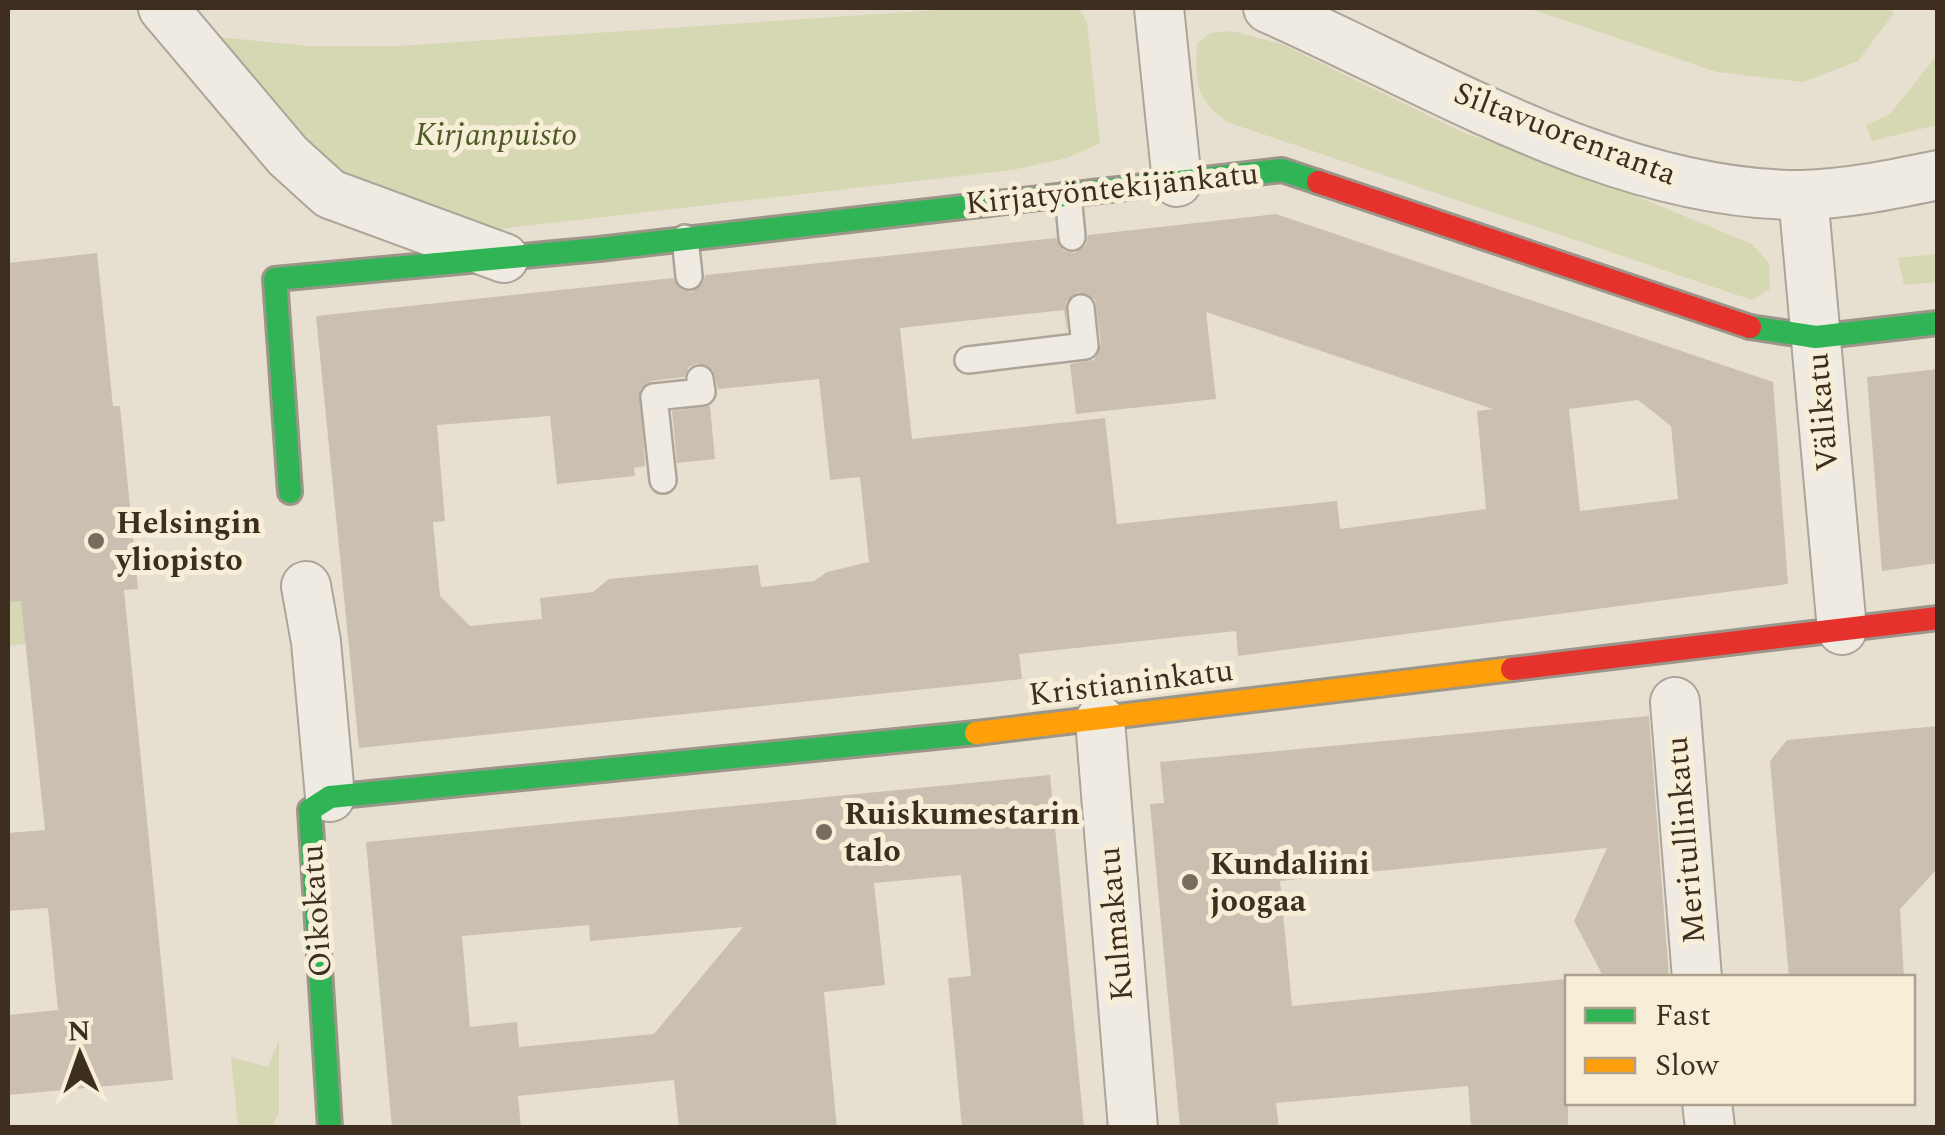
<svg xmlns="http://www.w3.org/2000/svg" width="1945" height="1135" viewBox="0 0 1945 1135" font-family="Spectral,serif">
	<rect width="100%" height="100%" fill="#e7e0d1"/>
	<g fill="#d6d7b3">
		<path d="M 970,8 L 1079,8 L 1087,22 L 1100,143 L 1067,158 L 1012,170 L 482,231 L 336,176 L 208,36 L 308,46 L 398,46 Z"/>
		<path d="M 1528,8 L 1888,8 L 1894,13 L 1858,61 L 1803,82 L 1717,72 Z"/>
		<path d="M 1232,31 L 1282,44 L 1462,132 L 1597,180 L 1752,244 L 1769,263 L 1770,289 L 1752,300 L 1227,122 C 1196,99 1195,82 1197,44 L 1210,33 Z"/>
		<path d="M 1937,55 L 1937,125 L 1872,141 L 1866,125 L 1890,114 Z"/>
		<path d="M 1937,254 L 1937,282 L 1904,285 L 1898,258 Z"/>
		<path d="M 24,601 L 26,644 L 8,646 L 8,602 Z"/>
		<path d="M 279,1040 L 279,1112 L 272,1127 L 238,1127 L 231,1057 L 268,1067 Z"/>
	</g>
	<g fill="#cbbfb2" fill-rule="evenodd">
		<path d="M 1276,214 L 1773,382 L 1788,584 L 1238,656 L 1236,631 L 1019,654 L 1022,679 L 359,748 L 316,316 L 673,278 L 682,290 L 692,292 L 703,283 L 705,275 L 715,274 L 1056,238 L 1064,251 L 1074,253 L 1086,245 L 1088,235 ZM 1078,292 L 1095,299 L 1101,344 L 1094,360 L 1070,364 L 1076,414 L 1216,399 L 1206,312 L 1493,409 L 1477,411 L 1486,509 L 1340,529 L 1337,501 L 1117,524 L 1105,418 L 912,439 L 900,328 L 1064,310 L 1067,332 L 1066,302 ZM 698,363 L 713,370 L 718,389 L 819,379 L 830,480 L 860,477 L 869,562 L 827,572 L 814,581 L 761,587 L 758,565 L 609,579 L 593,592 L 540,598 L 542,619 L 470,626 L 440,596 L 433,522 L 445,521 L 437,425 L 550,416 L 557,484 L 635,476 L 634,468 L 645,466 L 640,390 L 651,381 L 684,377 L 689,367 ZM 1638,400 L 1671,426 L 1678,499 L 1580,511 L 1569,409 Z"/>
		<path d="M 97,253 L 113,406 L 120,406 L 138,589 L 124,590 L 173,1080 L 8,1095 L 8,1015 L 58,1010 L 48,908 L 8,911 L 8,833 L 45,830 L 21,601 L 8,602 L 8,263 Z"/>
		<path d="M 1938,369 L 1938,563 L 1882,571 L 1867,377 Z"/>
		<path d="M 710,406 L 715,459 L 677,463 L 672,411 Z"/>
		<path d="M 1649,716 L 1669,978 L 1604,978 L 1574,921 L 1607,848 L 1280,881 L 1292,1006 L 1568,979 L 1568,1128 L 1471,1128 L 1468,1086 L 1276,1103 L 1279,1128 L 1180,1128 L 1150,804 L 1164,803 L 1160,762 Z"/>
		<path d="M 1938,726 L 1938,868 L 1900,909 L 1904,978 L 1789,978 L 1770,761 L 1787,740 Z"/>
		<path d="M 1050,775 L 1084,1128 L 962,1128 L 948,978 L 971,976 L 961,875 L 874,883 L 885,985 L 824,992 L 837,1128 L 679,1128 L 674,1080 L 518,1096 L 521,1128 L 392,1128 L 366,842 ZM 589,925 L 590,941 L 743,927 L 654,1034 L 519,1047 L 517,1022 L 470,1027 L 462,936 Z"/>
	</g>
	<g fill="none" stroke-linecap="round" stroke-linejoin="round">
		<defs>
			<g id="lane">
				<path d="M 1068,194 L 1072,237"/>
				<path d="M 685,238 L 689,276"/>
				<path d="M 968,360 L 1085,346 L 1081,308"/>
				<path d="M 663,480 L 654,397 L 702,392 L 700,379"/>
			</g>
			<g id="street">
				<path d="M 163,8 L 288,156 L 330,194 L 504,258"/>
				<path d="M 1159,8 L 1177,182"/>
				<path d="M 1268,8 C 1433,81 1617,196 1802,195 C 1847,194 1894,184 1938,175"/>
				<path d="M 1803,195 L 1842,630"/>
				<path d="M 306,586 L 316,642 L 330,797"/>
				<path d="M 1675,702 L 1697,978"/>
				<path d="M 1100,720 L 1133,1128"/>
				<path d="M 1707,1102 L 1710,1128"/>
			</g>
			<g id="fast">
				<path d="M 1750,327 L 1816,337 L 1938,323"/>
				<path d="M 290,492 L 275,279 L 599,249 L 1282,170 L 1318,182"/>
				<path d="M 330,1128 L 310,810 L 330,797 L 976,733"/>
			</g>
			<path id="slow" d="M 976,733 L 1512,669"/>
			<g id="jam">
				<path d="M 1318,182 L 1750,327"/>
				<path d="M 1512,669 L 1938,618"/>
			</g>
		</defs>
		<use href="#lane" stroke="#ada599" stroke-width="30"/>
		<use href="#street" stroke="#ada599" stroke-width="52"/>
		<use href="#fast" stroke="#9c958a" stroke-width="28"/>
		<use href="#slow" stroke="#9c958a" stroke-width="28"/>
		<use href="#jam" stroke="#9c958a" stroke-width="28"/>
		<use href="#lane" stroke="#efebe3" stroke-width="25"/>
		<use href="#street" stroke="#efebe3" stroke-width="48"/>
		<use href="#fast" stroke="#30b455" stroke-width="22"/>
		<use href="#slow" stroke="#ff9f0a" stroke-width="22"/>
		<use href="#jam" stroke="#e5322d" stroke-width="22"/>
	</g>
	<g fill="#786c5e" stroke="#f7eed8" stroke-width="4">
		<circle cx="96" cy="541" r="10"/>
		<circle cx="824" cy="832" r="10"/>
		<circle cx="1190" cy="882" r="10"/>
	</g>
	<g text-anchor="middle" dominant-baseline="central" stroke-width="10" stroke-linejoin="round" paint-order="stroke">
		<g font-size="32" fill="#3d2e20" stroke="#f7eed8">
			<text transform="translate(1565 134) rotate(21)">Siltavuorenranta</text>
			<text transform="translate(1112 189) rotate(-6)">Kirjatyöntekijänkatu</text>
			<text transform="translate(1823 412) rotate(-95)">Välikatu</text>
			<text transform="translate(1131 683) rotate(-7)">Kristianinkatu</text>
			<text transform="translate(1686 840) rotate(-95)">Meritullinkatu</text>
			<text transform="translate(317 911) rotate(-94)">Oikokatu</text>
			<text transform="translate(1116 924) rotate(-95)">Kulmakatu</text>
		</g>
		<g font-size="32" font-style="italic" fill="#4d5a26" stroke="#f7eed8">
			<text x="496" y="135">Kirjanpuisto</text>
		</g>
		<g font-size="32" font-weight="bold" fill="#3d2e20" stroke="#f7eed8" text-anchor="start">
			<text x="116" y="523">Helsingin<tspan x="116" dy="37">yliopisto</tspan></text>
			<text x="844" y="814">Ruiskumestarin<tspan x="844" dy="37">talo</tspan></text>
			<text x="1210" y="864">Kundaliini<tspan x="1210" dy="37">joogaa</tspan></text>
		</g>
	</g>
	<rect width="1945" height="1135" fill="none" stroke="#3d2e20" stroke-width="20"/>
	<rect x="1565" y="975" width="350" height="130" fill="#f7eed8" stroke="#ada18e" stroke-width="2.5"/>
	<rect x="1585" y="1008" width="50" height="15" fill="#30b455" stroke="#ada18e" stroke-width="2.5"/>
	<text x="1655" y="1025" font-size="30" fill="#3d2e20">Fast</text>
	<rect x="1585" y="1058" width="50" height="15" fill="#ff9f0a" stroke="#ada18e" stroke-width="2.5"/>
	<text x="1655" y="1075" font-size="30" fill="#3d2e20">Slow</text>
	<g transform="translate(80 1055) rotate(358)" stroke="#f7eed8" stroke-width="8" paint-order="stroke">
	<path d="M0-8L18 38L0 25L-18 38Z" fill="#3d2e20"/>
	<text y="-15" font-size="28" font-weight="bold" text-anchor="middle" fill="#3d2e20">N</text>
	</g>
</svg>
